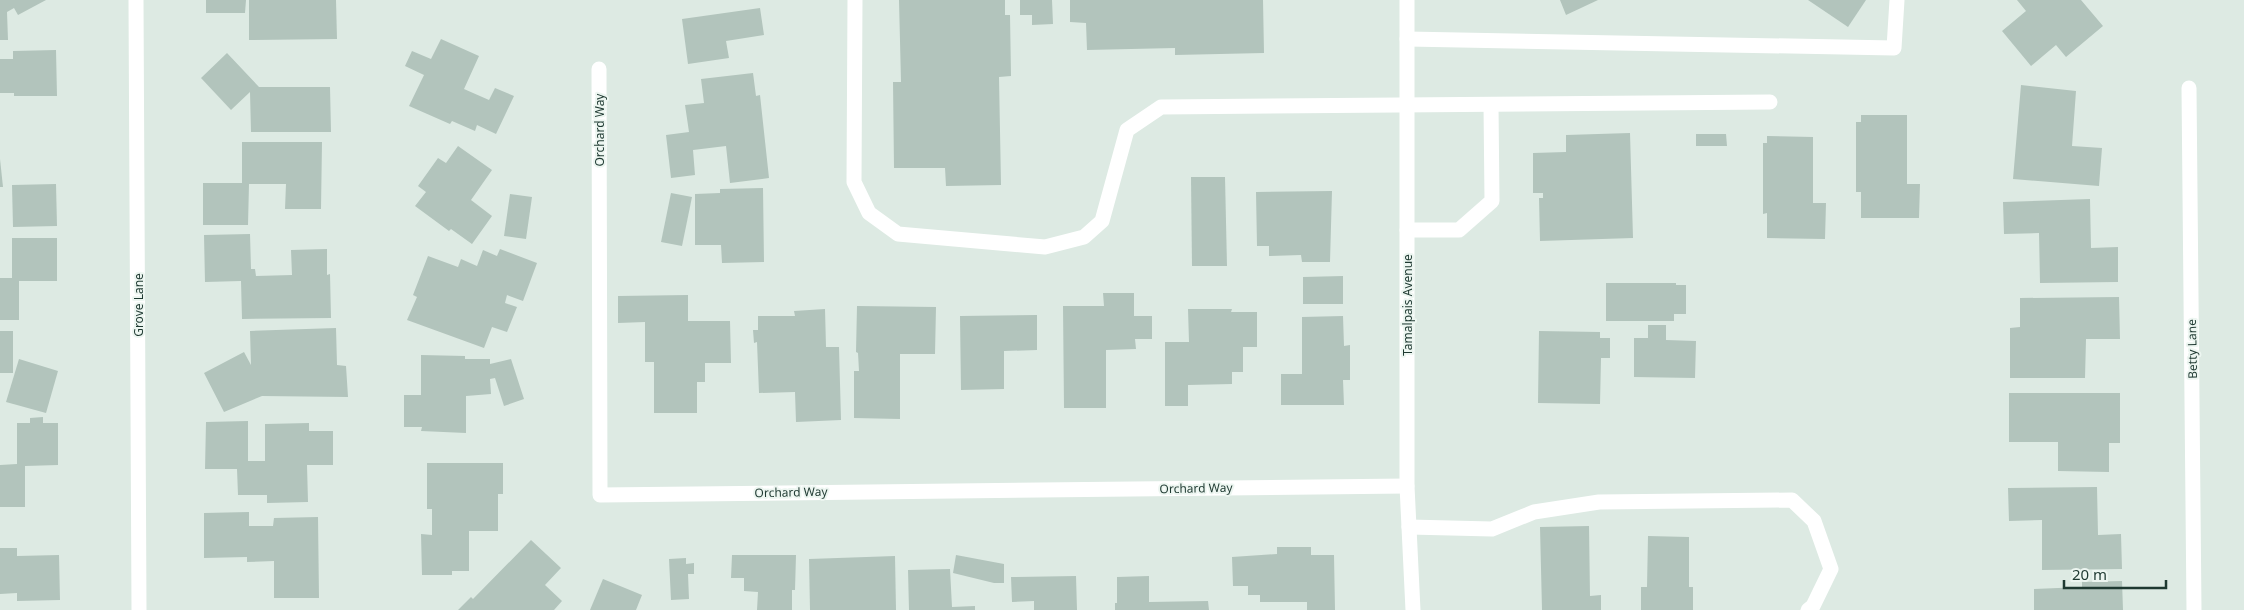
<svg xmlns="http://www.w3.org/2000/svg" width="2244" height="610" viewBox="0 0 2244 610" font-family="'Noto Sans',sans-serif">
	<rect width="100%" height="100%" fill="#ddeae3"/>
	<g fill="#b2c4bc">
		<path d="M 0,0 L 46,0 L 18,15 L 14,8 L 7,12 L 8,40 L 0,40 Z"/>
		<path d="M 206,0 L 246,0 L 245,13 L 206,13 Z"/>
		<path d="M 249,0 L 336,0 L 337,39 L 249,40 Z"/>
		<path d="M 899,0 L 1005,0 L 1005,15 L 1010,15 L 1011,76 L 999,77 L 1001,185 L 946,186 L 945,168 L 894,168 L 893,82 L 901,82 Z"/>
		<path d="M 1020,0 L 1052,0 L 1053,24 L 1032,25 L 1032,15 L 1020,15 Z"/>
		<path d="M 1070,0 L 1263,0 L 1264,53 L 1175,55 L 1175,48 L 1087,50 L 1086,23 L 1070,22 Z"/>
		<path d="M 1560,0 L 1598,0 L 1566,15 Z"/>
		<path d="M 1808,0 L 1866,0 L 1848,27 Z"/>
		<path d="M 2017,0 L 2081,0 L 2103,26 L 2066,57 L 2056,45 L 2031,66 L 2002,31 L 2026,11 Z"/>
		<path d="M 760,8 L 764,35 L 726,41 L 729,58 L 688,64 L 682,19 Z"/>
		<path d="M 441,39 L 479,56 L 464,89 L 489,100 L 495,88 L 514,96 L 496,134 L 477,125 L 475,131 L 452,121 L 450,124 L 409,106 L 424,75 L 405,66 L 412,51 L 431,59 Z"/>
		<path d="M 56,50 L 57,96 L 14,96 L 14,93 L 0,93 L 0,59 L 13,59 L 13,51 Z"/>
		<path d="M 227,53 L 259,87 L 330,87 L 331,132 L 251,132 L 250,92 L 231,110 L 201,78 Z"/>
		<path d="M 753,73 L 756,96 L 760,95 L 769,178 L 730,183 L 726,146 L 693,150 L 695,175 L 671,178 L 666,135 L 689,132 L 685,105 L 704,103 L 701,79 Z"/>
		<path d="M 2021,85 L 2076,91 L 2072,146 L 2102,148 L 2099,186 L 2013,179 Z"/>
		<path d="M 1861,115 L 1907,115 L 1907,184 L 1920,184 L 1919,218 L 1861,218 L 1861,192 L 1856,192 L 1856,122 L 1861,122 Z"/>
		<path d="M 1630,133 L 1633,238 L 1540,241 L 1539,198 L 1543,198 L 1543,193 L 1533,193 L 1533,153 L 1566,152 L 1566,135 Z"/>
		<path d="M 1696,134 L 1726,134 L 1727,146 L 1696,146 Z"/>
		<path d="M 1767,136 L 1813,137 L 1813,203 L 1826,203 L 1825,239 L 1767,238 L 1767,213 L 1763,214 L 1763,143 L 1767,143 Z"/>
		<path d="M 242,142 L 322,142 L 321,209 L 285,209 L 286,184 L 249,184 L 248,225 L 203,225 L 203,183 L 242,183 Z"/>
		<path d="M 458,146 L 492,170 L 471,200 L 492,216 L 472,244 L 451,229 L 449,231 L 415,206 L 426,192 L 418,186 L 438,158 L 446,163 Z"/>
		<path d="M 0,159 L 3,187 L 0,187 Z"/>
		<path d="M 1191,177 L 1225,177 L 1227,266 L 1192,266 Z"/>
		<path d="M 56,184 L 57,226 L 13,227 L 12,185 Z"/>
		<path d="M 763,188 L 764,262 L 722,263 L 721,245 L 695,245 L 695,194 L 720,193 L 720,189 Z"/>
		<path d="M 1332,191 L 1330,262 L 1302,262 L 1301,255 L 1269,256 L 1269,246 L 1257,246 L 1256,192 Z"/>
		<path d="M 671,193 L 692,197 L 682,246 L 661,242 Z"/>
		<path d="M 510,194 L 532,197 L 526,239 L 504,236 Z"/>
		<path d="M 2090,199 L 2091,248 L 2118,247 L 2118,282 L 2040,283 L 2039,233 L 2004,234 L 2003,202 Z"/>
		<path d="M 250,234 L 251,269 L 255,269 L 256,276 L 292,275 L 291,250 L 327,249 L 327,275 L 330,274 L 331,318 L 242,319 L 241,281 L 205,282 L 204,235 Z"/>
		<path d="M 12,238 L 57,238 L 57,281 L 19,281 L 19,320 L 0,320 L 0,278 L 12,278 Z"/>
		<path d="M 500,249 L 537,263 L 523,301 L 507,295 L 505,303 L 517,307 L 507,332 L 492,327 L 484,348 L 407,320 L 417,297 L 413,295 L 428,256 L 458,267 L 461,259 L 477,266 L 483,250 L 497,256 Z"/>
		<path d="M 1343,276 L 1343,304 L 1303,304 L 1303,277 Z"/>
		<path d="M 1606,283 L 1676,283 L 1676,285 L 1686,285 L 1686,314 L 1674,314 L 1674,321 L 1606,321 Z"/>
		<path d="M 1103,293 L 1134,293 L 1134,316 L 1152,316 L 1152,339 L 1135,339 L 1136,349 L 1106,350 L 1106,408 L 1064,408 L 1063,306 L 1104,306 Z"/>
		<path d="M 688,295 L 688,321 L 730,321 L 731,363 L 705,363 L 705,382 L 697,382 L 697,413 L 654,413 L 654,362 L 645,362 L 645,322 L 618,323 L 618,296 Z"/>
		<path d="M 2119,297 L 2120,339 L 2086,339 L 2085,378 L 2010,378 L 2010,328 L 2020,327 L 2020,298 Z"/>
		<path d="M 857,306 L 936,307 L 935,354 L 900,354 L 900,419 L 854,418 L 854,371 L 859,371 L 858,353 L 856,352 Z"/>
		<path d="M 825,309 L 826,347 L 839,347 L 841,420 L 796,422 L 795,392 L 759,393 L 757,342 L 754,343 L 753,330 L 758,330 L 758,316 L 795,316 L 794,311 Z"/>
		<path d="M 1188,309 L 1232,309 L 1231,312 L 1257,312 L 1257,347 L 1243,347 L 1243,372 L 1232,372 L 1232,384 L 1188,385 L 1188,406 L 1165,406 L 1165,342 L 1189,342 Z"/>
		<path d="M 1037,315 L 1037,350 L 1004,351 L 1004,389 L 961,390 L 960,316 Z"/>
		<path d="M 1343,316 L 1344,346 L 1350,345 L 1350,380 L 1343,380 L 1344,405 L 1281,405 L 1281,374 L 1302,374 L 1302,317 Z"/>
		<path d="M 1648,325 L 1666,325 L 1666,340 L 1696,341 L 1695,378 L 1634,377 L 1634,338 L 1648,338 Z"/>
		<path d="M 336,328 L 337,365 L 346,366 L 348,397 L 262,396 L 224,412 L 204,373 L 244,352 L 251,365 L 250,331 Z"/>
		<rect x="0" y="331" width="13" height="42"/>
		<path d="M 1539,331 L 1600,332 L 1600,338 L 1610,338 L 1610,358 L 1601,358 L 1600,404 L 1538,403 Z"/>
		<path d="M 421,355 L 465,356 L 465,359 L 490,359 L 490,364 L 511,359 L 524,399 L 504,406 L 495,378 L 490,379 L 491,394 L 466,396 L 466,433 L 421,431 L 422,427 L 404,427 L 404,395 L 421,395 Z"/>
		<path d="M 19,359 L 58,371 L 46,413 L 6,402 Z"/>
		<path d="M 2009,393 L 2120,393 L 2120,443 L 2109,443 L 2109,472 L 2058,471 L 2058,442 L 2009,442 Z"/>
		<path d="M 43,417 L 43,423 L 58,423 L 58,465 L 25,466 L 25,507 L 0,507 L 0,465 L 17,464 L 17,423 L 30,423 L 30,418 Z"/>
		<path d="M 248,421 L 248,461 L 265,461 L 265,424 L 309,423 L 309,431 L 333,431 L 333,465 L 307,465 L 308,502 L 267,503 L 267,495 L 238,495 L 237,469 L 205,469 L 206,422 Z"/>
		<path d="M 427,463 L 503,463 L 503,494 L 498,494 L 498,531 L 469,531 L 469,571 L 452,571 L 452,575 L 422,575 L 421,534 L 432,535 L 432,509 L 427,509 Z"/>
		<path d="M 2097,487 L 2098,535 L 2121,534 L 2122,569 L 2042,570 L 2042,520 L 2009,521 L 2008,488 Z"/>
		<path d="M 249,512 L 249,526 L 273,526 L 274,518 L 318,517 L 319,598 L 274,598 L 274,561 L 247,562 L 247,557 L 204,558 L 204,513 Z"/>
		<path d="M 1589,526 L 1590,596 L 1601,595 L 1601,610 L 1542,610 L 1540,527 Z"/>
		<path d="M 1648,536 L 1689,537 L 1689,587 L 1693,587 L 1693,610 L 1641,610 L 1641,587 L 1647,587 Z"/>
		<path d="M 531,540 L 561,568 L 545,585 L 562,601 L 554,610 L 458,610 L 471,597 L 473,599 Z"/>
		<path d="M 1277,547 L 1311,547 L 1311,555 L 1334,555 L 1335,610 L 1307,610 L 1307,602 L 1260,602 L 1260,595 L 1248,595 L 1248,586 L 1233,586 L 1232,557 L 1277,554 Z"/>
		<path d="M 0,548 L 17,548 L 17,556 L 59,555 L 60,600 L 17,601 L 17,593 L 0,594 Z"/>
		<path d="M 732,555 L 796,555 L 795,590 L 792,590 L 792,610 L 757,610 L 758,592 L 744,591 L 744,578 L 731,578 Z"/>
		<path d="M 956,555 L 1004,564 L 1004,583 L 994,583 L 953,573 Z"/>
		<path d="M 895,556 L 896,610 L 810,610 L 809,559 Z"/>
		<path d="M 686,558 L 686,564 L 694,563 L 694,574 L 688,574 L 689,599 L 671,600 L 669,559 Z"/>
		<path d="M 950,569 L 952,607 L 975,606 L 975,610 L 909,610 L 908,570 Z"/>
		<path d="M 1076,576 L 1077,610 L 1034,610 L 1034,601 L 1012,602 L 1011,577 Z"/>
		<path d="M 1149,576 L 1149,602 L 1208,601 L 1209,610 L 1115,610 L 1115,603 L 1117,603 L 1117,577 Z"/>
		<path d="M 603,579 L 642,595 L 636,610 L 590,610 Z"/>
		<path d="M 2122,581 L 2123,610 L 2034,610 L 2034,589 L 2082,587 L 2082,582 Z"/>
	</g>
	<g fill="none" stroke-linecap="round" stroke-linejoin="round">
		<g stroke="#fff" stroke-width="15">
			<path d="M 855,0 L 854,182 L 869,213 L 898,234 L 1045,247 L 1084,237 L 1102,221 L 1127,130 L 1161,107 L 1770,102"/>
			<path d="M 1407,39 L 1894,48 L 1897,0"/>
			<path d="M 1407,230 L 1459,230 L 1492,201 L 1491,105"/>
			<path d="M 1409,527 L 1492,529 L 1534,512 L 1599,502 L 1792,500 L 1814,521 L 1831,569 L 1813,606 L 1808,610"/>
		</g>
		<g stroke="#fff" stroke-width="15">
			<path d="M 136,0 L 139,610"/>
			<path d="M 599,69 L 600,495 L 1407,486"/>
			<path d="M 2189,88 L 2194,610"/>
		</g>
		<path stroke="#fff" stroke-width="15" d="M 1407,0 L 1407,486 L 1413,610"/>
	</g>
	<g text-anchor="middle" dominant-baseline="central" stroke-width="4" stroke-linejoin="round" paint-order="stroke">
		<g font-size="12" fill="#1e3931" stroke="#edf6f1">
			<text transform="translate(599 130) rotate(-90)">Orchard Way</text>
			<text transform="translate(138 305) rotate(-90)">Grove Lane</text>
			<text transform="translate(1407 305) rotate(-90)">Tamalpais Avenue</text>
			<text transform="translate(2192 349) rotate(-91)">Betty Lane</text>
			<text transform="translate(1196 488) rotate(-1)">Orchard Way</text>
			<text transform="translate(791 492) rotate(-1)">Orchard Way</text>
		</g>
	</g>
	<path d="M2064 580v8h102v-8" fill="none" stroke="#1e3931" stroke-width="2.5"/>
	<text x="2072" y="580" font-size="15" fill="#1e3931" stroke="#edf6f1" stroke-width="4" paint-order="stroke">20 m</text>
</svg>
